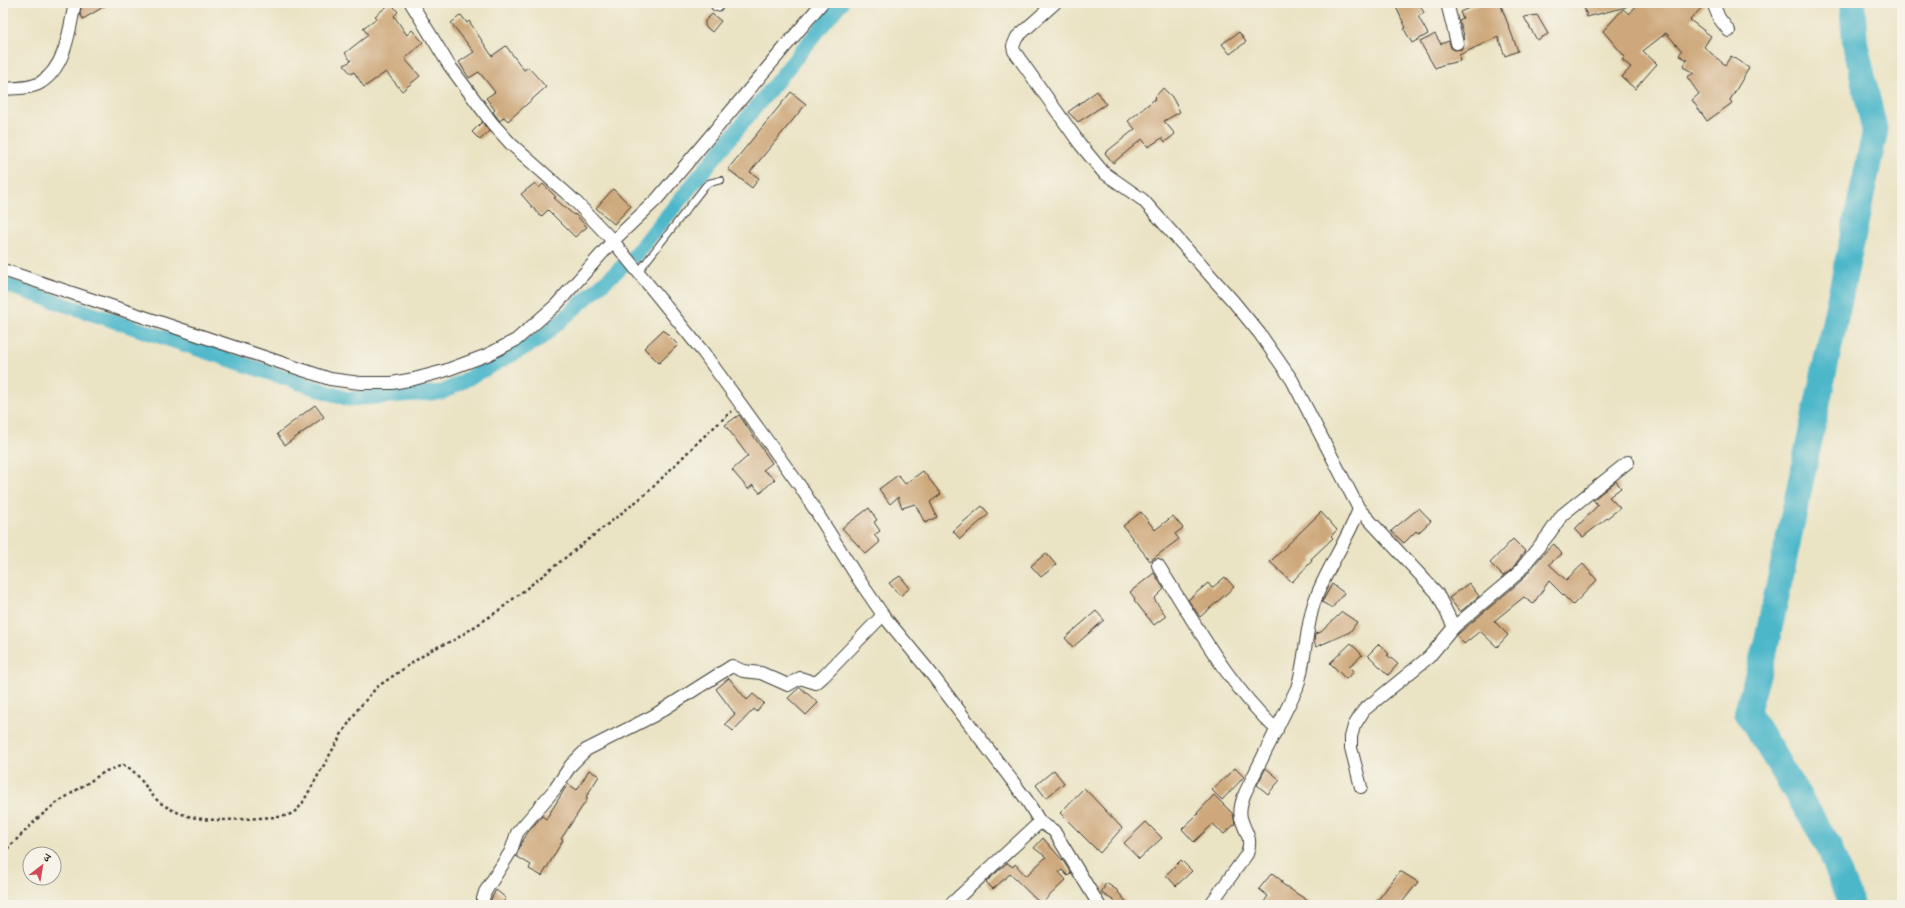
<svg xmlns="http://www.w3.org/2000/svg" width="1905" height="908" viewBox="0 0 1905 908" font-family="'Libre Bodoni','Noto Serif Devanagari',serif">
	<rect width="100%" height="100%" fill="#f7f3e8"/>
	<filter id="ink" filterUnits="userSpaceOnUse"><feTurbulence type="fractalNoise" baseFrequency=".025" numOctaves="2"/><feDisplacementMap in="SourceGraphic" scale="8" xChannelSelector="R" yChannelSelector="G"/><feConvolveMatrix kernelMatrix="1 2 1 2 8 2 1 2 1" color-interpolation-filters="sRGB"/></filter>
	<filter id="wash" filterUnits="userSpaceOnUse"><feTurbulence type="fractalNoise" baseFrequency=".012" numOctaves="4" result="noise"/><feDisplacementMap in="SourceGraphic" scale="16" xChannelSelector="R" yChannelSelector="G"/><feGaussianBlur stdDeviation="0.9" result="paint"/><feColorMatrix in="noise" values="0 0 0 0 0 0 0 0 0 0 0 0 0 0 0 0 0 1.4 0 .05"/><feComposite in="paint" operator="in"/></filter>
	<g filter="url(#wash)">
		<rect width="100%" height="100%" fill="#eae3c4"/>
		<g fill="none" stroke-linecap="round" stroke-linejoin="round">
			<path stroke="#4db7ca" stroke-width="15" d="M 3,284 L 348,399 L 443,392 L 539,340 L 634,256 L 841,3"/>
			<path stroke="#4db7ca" stroke-width="26" d="M 1851,905 L 1828,844 L 1747,712 L 1766,645 L 1875,132 L 1855,42 L 1852,3"/>
		</g>
		<g id="blocks">
			<g fill="#cea87c">
				<path d="M 82,3 L 110,3 L 83,19 L 80,14 Z"/>
				<path d="M 391,3 L 398,12 L 394,16 L 407,35 L 412,30 L 423,42 L 405,59 L 420,76 L 402,91 L 386,72 L 364,87 L 354,72 L 351,74 L 344,65 L 351,61 L 345,53 L 368,35 L 363,28 L 377,18 L 375,16 Z"/>
				<path d="M 1394,3 L 1419,3 L 1424,13 L 1418,16 L 1428,34 L 1412,43 L 1404,29 L 1406,28 Z"/>
				<path d="M 1480,3 L 1500,3 L 1518,51 L 1505,56 L 1498,37 L 1459,55 L 1460,61 L 1442,65 L 1435,68 L 1420,42 L 1435,34 L 1441,44 L 1449,41 L 1451,48 L 1455,50 L 1462,49 L 1464,45 L 1463,35 L 1464,35 L 1459,20 L 1463,18 L 1460,12 Z"/>
				<path d="M 1583,3 L 1626,3 L 1626,7 L 1587,17 Z"/>
				<path d="M 1639,3 L 1706,3 L 1690,20 L 1711,36 L 1704,47 L 1725,65 L 1731,56 L 1749,68 L 1730,100 L 1732,103 L 1707,121 L 1692,100 L 1699,94 L 1687,77 L 1694,73 L 1683,67 L 1687,60 L 1679,55 L 1682,51 L 1666,33 L 1643,51 L 1657,64 L 1635,89 L 1622,77 L 1631,67 L 1622,60 L 1625,57 L 1603,31 L 1623,9 L 1629,14 Z"/>
				<path d="M 712,14 L 721,21 L 712,32 L 705,26 L 705,21 Z"/>
				<path d="M 461,15 L 467,23 L 469,21 L 492,56 L 506,46 L 524,70 L 528,67 L 546,87 L 508,121 L 504,117 L 500,121 L 493,112 L 495,110 L 486,98 L 495,92 L 479,72 L 469,78 L 459,62 L 474,52 L 451,23 Z"/>
				<path d="M 1537,15 L 1548,34 L 1537,40 L 1524,17 Z"/>
				<path d="M 1239,32 L 1246,42 L 1230,54 L 1222,44 Z"/>
				<path d="M 1163,88 L 1172,97 L 1180,112 L 1164,121 L 1175,134 L 1165,142 L 1162,138 L 1148,147 L 1142,139 L 1113,163 L 1105,153 L 1135,129 L 1128,121 L 1156,98 L 1155,97 Z"/>
				<path d="M 1097,91 L 1106,104 L 1078,122 L 1068,112 Z"/>
				<path d="M 791,92 L 806,104 L 750,172 L 759,178 L 752,188 L 728,169 Z"/>
				<path d="M 482,122 L 489,131 L 480,140 L 472,132 Z"/>
				<path d="M 535,183 L 539,188 L 543,184 L 556,197 L 554,198 L 574,215 L 575,214 L 587,227 L 575,237 L 548,210 L 541,217 L 521,194 Z"/>
				<path d="M 613,189 L 631,206 L 614,224 L 596,208 Z"/>
				<path d="M 663,330 L 678,345 L 659,363 L 644,348 Z"/>
				<path d="M 315,405 L 324,417 L 285,445 L 277,434 Z"/>
				<path d="M 739,415 L 772,463 L 763,470 L 775,479 L 760,493 L 753,485 L 748,489 L 732,470 L 748,456 L 725,425 Z"/>
				<path d="M 923,471 L 941,494 L 930,502 L 937,517 L 925,523 L 915,504 L 902,508 L 898,497 L 890,504 L 879,489 L 898,475 L 905,484 Z"/>
				<path d="M 1616,481 L 1621,488 L 1609,497 L 1620,508 L 1583,537 L 1575,529 L 1598,505 L 1593,500 Z"/>
				<path d="M 982,506 L 989,514 L 960,539 L 953,531 Z"/>
				<path d="M 869,508 L 877,520 L 874,522 L 880,531 L 874,535 L 880,542 L 866,554 L 842,528 Z"/>
				<path d="M 1419,508 L 1431,521 L 1418,533 L 1416,531 L 1404,543 L 1391,531 Z"/>
				<path d="M 1141,512 L 1155,530 L 1173,516 L 1183,528 L 1175,534 L 1179,539 L 1150,561 L 1123,526 Z"/>
				<path d="M 1321,512 L 1337,530 L 1331,536 L 1333,538 L 1311,559 L 1312,561 L 1292,582 L 1270,562 Z"/>
				<path d="M 1513,539 L 1525,551 L 1512,569 L 1503,576 L 1490,563 Z"/>
				<path d="M 1554,544 L 1562,554 L 1549,564 L 1566,580 L 1583,564 L 1597,580 L 1573,605 L 1549,581 L 1533,604 L 1524,597 L 1494,621 L 1508,635 L 1497,647 L 1480,631 L 1464,644 L 1457,635 L 1458,634 L 1522,580 L 1544,553 Z"/>
				<path d="M 1046,553 L 1056,565 L 1041,577 L 1031,566 Z"/>
				<path d="M 1154,573 L 1164,589 L 1154,599 L 1166,616 L 1154,625 L 1134,600 L 1135,599 L 1130,592 Z"/>
				<path d="M 900,576 L 910,588 L 900,596 L 889,583 Z"/>
				<path d="M 1225,577 L 1234,587 L 1200,617 L 1188,600 L 1208,583 L 1212,588 Z"/>
				<path d="M 1469,583 L 1479,596 L 1460,612 L 1449,598 Z"/>
				<path d="M 1332,584 L 1344,593 L 1332,608 L 1322,602 Z"/>
				<path d="M 1096,611 L 1104,620 L 1073,647 L 1065,638 Z"/>
				<path d="M 1342,612 L 1357,622 L 1350,632 L 1316,647 L 1314,642 L 1315,634 L 1321,632 Z"/>
				<path d="M 1351,643 L 1362,655 L 1349,667 L 1354,672 L 1346,679 L 1330,663 Z"/>
				<path d="M 1379,644 L 1389,654 L 1387,655 L 1398,664 L 1388,675 L 1368,655 Z"/>
				<path d="M 729,678 L 747,700 L 753,694 L 764,703 L 756,712 L 754,709 L 733,731 L 725,724 L 735,714 L 716,689 Z"/>
				<path d="M 800,687 L 818,703 L 806,715 L 788,698 Z"/>
				<path d="M 1235,768 L 1244,777 L 1222,800 L 1212,790 Z"/>
				<path d="M 1266,768 L 1280,780 L 1268,794 L 1257,785 Z"/>
				<path d="M 589,770 L 599,776 L 586,797 L 588,798 L 561,839 L 563,840 L 542,876 L 529,869 L 531,865 L 516,856 L 522,842 L 529,831 L 542,816 L 546,819 L 568,784 L 577,790 Z"/>
				<path d="M 1054,770 L 1064,783 L 1046,798 L 1036,785 Z"/>
				<path d="M 1084,788 L 1122,828 L 1100,853 L 1060,813 Z"/>
				<path d="M 1214,795 L 1233,814 L 1235,824 L 1224,834 L 1213,824 L 1194,842 L 1182,829 L 1198,814 L 1197,813 Z"/>
				<path d="M 1146,822 L 1162,838 L 1139,859 L 1124,843 Z"/>
				<path d="M 1043,838 L 1063,861 L 1071,873 L 1068,876 L 1062,870 L 1059,872 L 1066,880 L 1041,904 L 1010,874 L 993,889 L 986,882 L 1007,863 L 1013,867 L 1015,864 L 1026,876 L 1046,857 L 1034,848 Z"/>
				<path d="M 1181,860 L 1192,871 L 1176,886 L 1166,875 Z"/>
				<path d="M 1400,871 L 1418,882 L 1400,905 L 1374,905 Z"/>
				<path d="M 1272,873 L 1282,881 L 1281,883 L 1314,905 L 1262,905 L 1268,896 L 1259,889 Z"/>
				<path d="M 1106,883 L 1117,890 L 1117,891 L 1129,905 L 1121,905 L 1101,893 Z"/>
				<path d="M 496,890 L 506,898 L 501,905 L 496,905 L 490,901 Z"/>
			</g>
		</g>
	</g>
	<g filter="url(#ink)">
		<use href="#blocks" fill-opacity="0" stroke="#3b3a35" stroke-width="1"/>
		<g fill="none" stroke-linecap="round" stroke-linejoin="round">
			<defs>
				<path id="lane" d="M 639,271 L 705,186 L 709,183 L 721,180"/>
				<g id="street">
					<path d="M 411,3 L 449,65 L 492,123 L 511,144 L 575,201 L 613,241 L 703,352 L 800,486 L 859,580 L 883,615 L 930,672 L 1026,799 L 1040,822 L 1054,831 L 1099,905"/>
					<path d="M 1055,3 L 1017,37 L 1013,46 L 1014,51 L 1080,144 L 1103,172 L 1143,200 L 1233,301 L 1260,334 L 1292,380 L 1359,509 C 1347,542 1325,570 1314,603 C 1305,631 1306,661 1297,688 L 1245,793 C 1242,801 1239,809 1241,818 C 1245,833 1253,837 1247,854 L 1210,905"/>
					<path d="M 1447,3 L 1457,43"/>
					<path d="M 1713,3 L 1719,18 L 1729,31"/>
					<path d="M 717,5 L 719,3"/>
					<path d="M 3,89 C 14,88 29,89 40,83 C 66,67 69,31 75,3"/>
					<path d="M 3,270 L 330,379 L 360,383 L 392,383 L 414,379 L 444,371 L 487,355 L 516,340 L 556,305 L 613,241 L 657,199 L 822,3"/>
					<path d="M 1359,509 L 1437,593 L 1454,627"/>
					<path d="M 1158,565 C 1194,621 1227,684 1277,730"/>
					<path d="M 1361,787 L 1351,748 L 1351,737 L 1354,726 L 1364,710 L 1429,657 L 1454,627 L 1517,574 L 1549,534 L 1562,515 L 1628,462"/>
					<path d="M 483,905 L 483,899 L 485,892 L 511,851 L 517,833 L 555,789 L 571,765 L 586,750 L 653,716 L 732,666 L 743,671 L 761,673 L 788,685 L 800,678 L 816,683 L 824,676 L 883,615"/>
					<path d="M 950,905 L 1040,822"/>
				</g>
			</defs>
			<use href="#lane" stroke="#3b3a35" stroke-width="8"/>
			<use href="#street" stroke="#3b3a35" stroke-width="14"/>
			<path stroke="#3b3a35" stroke-width="2.5" stroke-dasharray="3 3" stroke-linecap="butt" d="M 3,853 L 37,819 L 55,804 L 106,771 L 123,765 C 140,771 147,794 162,804 C 194,825 225,820 260,818 C 279,816 292,820 303,802 L 341,735 L 358,709 L 377,687 L 431,650 L 456,639 L 498,611 L 647,493 L 700,440 L 732,411"/>
			<use href="#lane" stroke="#fff" stroke-width="6"/>
			<use href="#street" stroke="#fff" stroke-width="12"/>
		</g>
	</g>
	<rect width="1905" height="908" fill="none" stroke="#f7f3e8" stroke-width="16"/>
	<g transform="translate(42 866) rotate(31)"><circle r="19" fill="#f7f3e8" stroke="#9f9d96"/>
	<path d="M0-3L7 15L0 10L-7 15Z" fill="#d1495b"/>
	<text y="-6" font-size="11" font-weight="bold" text-anchor="middle" fill="#1c1c1c">उ</text>
	</g>
</svg>
